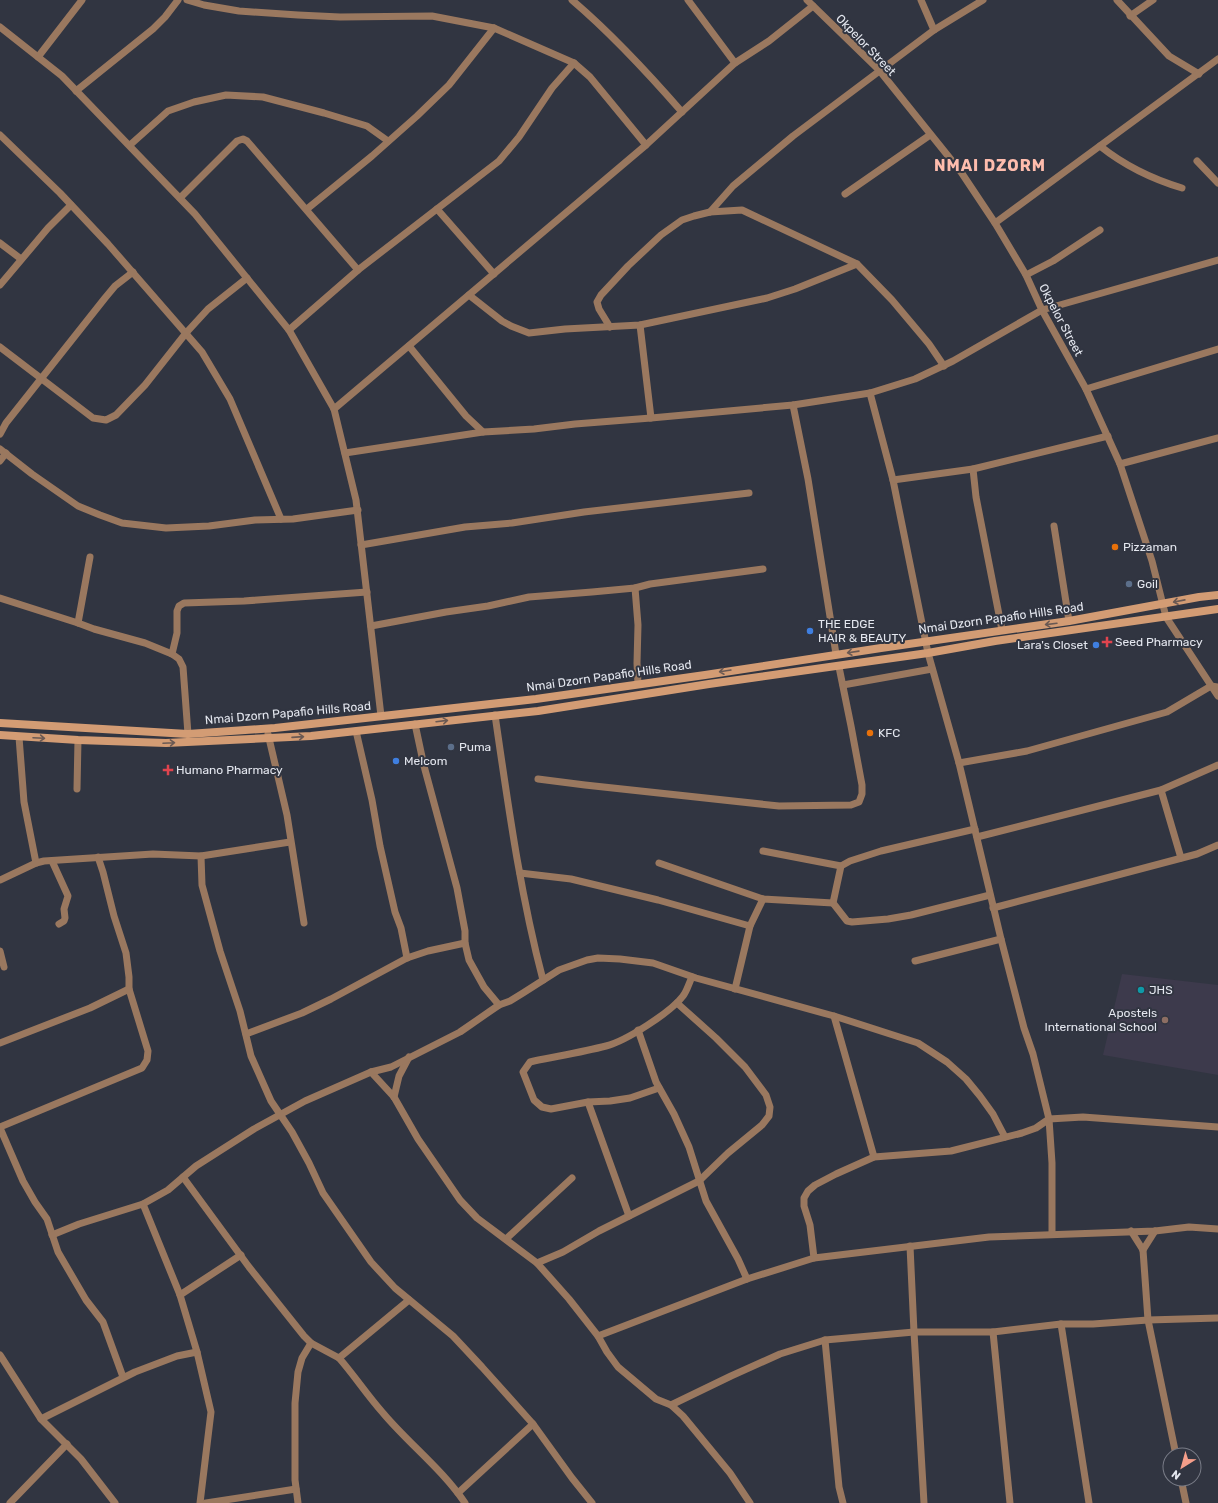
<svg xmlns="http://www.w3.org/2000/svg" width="1218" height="1503" viewBox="0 0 1218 1503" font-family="Rubik,sans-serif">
	<rect width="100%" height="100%" fill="#313541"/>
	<path fill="#3d3a4c" d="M 1122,974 L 1218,985 L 1218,1075 L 1103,1055 Z"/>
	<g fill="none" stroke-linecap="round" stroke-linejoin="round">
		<g stroke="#9a785f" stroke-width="7">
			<path d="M 187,0 L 204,5 L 239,11 L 298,15 L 340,17 L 432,16 L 494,28 L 574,63 L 590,77 L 646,145"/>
			<path d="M 572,0 C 612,34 648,73 682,112"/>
			<path d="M 688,0 L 735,63"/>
			<path d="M 807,0 L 879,70 L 961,172 L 995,223 L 1026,275 L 1042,310 L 1086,389 L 1120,464 L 1152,561 L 1166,617 L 1218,696"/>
			<path d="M 921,0 L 934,30"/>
			<path d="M 1117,0 L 1169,56 L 1199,74"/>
			<path d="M 1130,16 L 1153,0"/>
			<path d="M 0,27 L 62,76 L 195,214 L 289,330 L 334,409 L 356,500 L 381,716"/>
			<path d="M 38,57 L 82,0"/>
			<path d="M 76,91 L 153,29 L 165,17 L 178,0"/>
			<path d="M 0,135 L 60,193 L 108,244 L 202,352 L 230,399 L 281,519"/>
			<path d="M 130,145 L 168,111 L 194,102 L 226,95 L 263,97 L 324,113 L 367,126 L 388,141"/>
			<path d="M 1100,146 C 1125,166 1152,179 1182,188"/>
			<path d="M 1197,161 L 1218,183"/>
			<path d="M 845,194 L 930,135"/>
			<path d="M 180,198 L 237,141 L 243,139 L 247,141 L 358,270"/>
			<path d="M 307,209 L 372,156 L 417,116 L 449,85 L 494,28"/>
			<path d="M 437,209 L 494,274"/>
			<path d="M 710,212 L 733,186 L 793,136 L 934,30 L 983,0"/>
			<path d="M 995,223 L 1218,59"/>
			<path d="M 0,243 L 21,259"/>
			<path d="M 1026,275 L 1053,261 L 1100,230"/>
			<path d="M 0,285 L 48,228 L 71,205"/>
			<path d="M 469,295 L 502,321 L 511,326 L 529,333 L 565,329 L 640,325 L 767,298 L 795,289 L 857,264"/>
			<path d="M 640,325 L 651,418"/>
			<path d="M 610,327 L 599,309 L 597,302 L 601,295 L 628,266 L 661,235 L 682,220 L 694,216 L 710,212 L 742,210 L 857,264 L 892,300 L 929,344 L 944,366"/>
			<path d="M 289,330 L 358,270 L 499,161 L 519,137 L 552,88 L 574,63"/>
			<path d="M 409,346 L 466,416 L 483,432 L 534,429 L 575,424 L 651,418 L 793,405 L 870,393 L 915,379 L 953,361 L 1042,310 L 1218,260"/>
			<path d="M 0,347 L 93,418 L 106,420 L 116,415 L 145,385 L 186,333 L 208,309 L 247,278"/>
			<path d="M 1086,389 L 1218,349"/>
			<path d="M 870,393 L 893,480 L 928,653 L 959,763 L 1001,939 L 1024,1028 L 1033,1054 L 1049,1119 L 1052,1163 L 1052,1234"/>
			<path d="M 793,405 L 808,479 L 836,654"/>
			<path d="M 334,409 L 646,145 L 735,63 L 769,41 L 813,6"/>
			<path d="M 0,434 L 6,423 L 105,298 L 115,286 L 133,272"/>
			<path d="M 0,449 L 32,474 L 78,506 L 100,515 L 122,523 L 166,528 L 209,526 L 255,520 L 293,519 L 358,510"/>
			<path d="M 345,453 L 483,432"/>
			<path d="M 0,461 L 6,453"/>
			<path d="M 1120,464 L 1218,438"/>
			<path d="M 973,469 L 976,497 L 1002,630"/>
			<path d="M 893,480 L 973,469 L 1108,436"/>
			<path d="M 1054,526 L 1069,621"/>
			<path d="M 361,545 L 465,527 L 512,523 L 584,512 L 749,493"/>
			<path d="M 90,557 L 78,623 L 94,629 L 145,643 L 172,654 L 179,659 L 183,667 L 188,734"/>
			<path d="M 635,588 L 638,625 L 637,663 L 638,684"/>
			<path d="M 0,598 L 78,623"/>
			<path d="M 371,626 L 446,612 L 488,606 L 529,597 L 592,592 L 635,588 L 650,584 L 763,569"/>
			<path d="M 172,654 L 177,633 L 177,611 L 179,606 L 184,603 L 244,601 L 367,592"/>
			<path d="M 843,685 L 932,669"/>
			<path d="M 495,715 C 508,804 520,893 543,980"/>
			<path d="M 415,724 L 424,766 L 457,888 L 465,931 L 465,943 L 469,960 L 484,987 L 499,1005"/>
			<path d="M 356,731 L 372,800 L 380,846 L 395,912 L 401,928 L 407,958"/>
			<path d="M 268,734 L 287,815 L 304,923"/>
			<path d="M 19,737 L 24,802 L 36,863"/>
			<path d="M 959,763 L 1027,751 L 1167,712 L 1211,686 L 1218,687"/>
			<path d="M 538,779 L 585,785 L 779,806 L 851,805 L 859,802 L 862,794 L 862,785 L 851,726 L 839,667"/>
			<path d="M 77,789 L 78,740"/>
			<path d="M 1161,790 L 1181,858"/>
			<path d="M 975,829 L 881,851 L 850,861 L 841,866 L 833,903 L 847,921 L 852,922 L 888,919 L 911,915 L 990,895"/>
			<path d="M 977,837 L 1161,790 L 1218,765"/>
			<path d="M 763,851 L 841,866"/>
			<path d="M 201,856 L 202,885 L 220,951 L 240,1011 L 251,1056 L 271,1101 L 292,1132 L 309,1163 L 323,1193 L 371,1262 L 395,1288 L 453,1336 L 482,1367 L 533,1424 L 572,1478 L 592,1503"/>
			<path d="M 52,861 L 68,896 L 64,909 L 65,918 L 64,921 L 59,924"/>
			<path d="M 659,863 L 763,899 L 833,903"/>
			<path d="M 520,873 L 571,879 L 658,900 L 750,926"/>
			<path d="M 0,880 L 36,863 L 44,861 L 153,854 L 201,856 L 290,842"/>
			<path d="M 993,908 L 1197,854 L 1218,845"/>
			<path d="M 0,951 L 4,967"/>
			<path d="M 915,961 L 1001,939"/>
			<path d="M 735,989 L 750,926 L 763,899"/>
			<path d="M 834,1016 L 874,1157"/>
			<path d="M 638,1030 L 656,1082 L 674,1114 L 689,1147 L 706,1201 L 738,1259 L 747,1279"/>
			<path d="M 246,1034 L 302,1013 L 331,999 L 407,958 L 428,951 L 465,943"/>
			<path d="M 0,1043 L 90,1008 L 129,989"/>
			<path d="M 371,1072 L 394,1097 L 418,1139 L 460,1200 L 477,1218 L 537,1263 L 569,1299 L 598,1336 L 607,1352 L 618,1367 L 656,1399 L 671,1405 L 683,1416 L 730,1473 L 750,1503"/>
			<path d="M 659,1088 L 630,1098 L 610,1101 L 588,1102 L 551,1109 L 542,1107 L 534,1100 L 523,1072 L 530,1062 L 534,1061 C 558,1056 583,1052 606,1046 C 626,1041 671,1012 683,996 C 687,991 689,983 692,977"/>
			<path d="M 394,1097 L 399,1076 L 409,1057"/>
			<path d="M 588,1102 L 629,1216"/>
			<path d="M 0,1127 L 142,1068 L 147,1060 L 148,1051 L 129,989 L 129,977 L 126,953 L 114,916 L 103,872 L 98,857"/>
			<path d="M 0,1128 L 23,1181 L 35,1202 L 47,1219 L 58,1252 L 86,1300 L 103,1322 L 123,1377"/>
			<path d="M 183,1177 L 249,1267 L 304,1336 L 311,1343 L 339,1358 L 409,1300"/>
			<path d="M 143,1204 L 180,1295 L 197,1352"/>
			<path d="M 1131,1231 L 1143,1250 L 1148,1320 L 1176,1455"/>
			<path d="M 52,1235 L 79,1224 L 143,1204 L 168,1190 L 196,1166 L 254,1129 L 305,1101 L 371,1072 L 391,1067 L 460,1032 L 499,1005 L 510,1001 L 523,993 L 559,970 L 587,960 L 598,958 L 620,959 L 653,963 L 696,978 L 834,1016 L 918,1043 L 947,1062 L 966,1079 L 980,1096 L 993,1114 L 1005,1137"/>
			<path d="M 506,1239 L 572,1178"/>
			<path d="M 910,1246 L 914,1332 L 924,1503"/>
			<path d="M 1143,1250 L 1155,1231"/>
			<path d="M 814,1258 L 810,1225 L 804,1206 L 804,1198 L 808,1191 L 815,1185 L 836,1174 L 874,1157 L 951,1151 L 1022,1133 L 1036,1128 L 1049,1119 L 1083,1117 L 1218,1127"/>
			<path d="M 537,1263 L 563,1252 L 599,1231 L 699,1181 L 728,1153 L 762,1125 L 769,1116 L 770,1107 L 766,1095 L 745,1067 L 716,1038 L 677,1003"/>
			<path d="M 180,1295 L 241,1255"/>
			<path d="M 1061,1324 L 1089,1503"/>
			<path d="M 993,1332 L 1010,1503"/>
			<path d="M 598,1336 L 747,1279 L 814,1258 L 989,1237 L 1155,1231 L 1189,1227 L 1218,1229"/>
			<path d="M 825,1340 L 839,1487 L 843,1503"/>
			<path d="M 0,1355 L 41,1419 L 81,1459 L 115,1503"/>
			<path d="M 339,1358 C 354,1375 367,1395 383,1413 C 409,1444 442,1469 465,1503"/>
			<path d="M 671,1405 L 731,1376 L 780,1354 L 825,1340 L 914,1332 L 993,1332 L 1061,1324 L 1093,1324 L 1148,1320 L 1218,1318"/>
			<path d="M 41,1419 L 135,1372 L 177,1356 L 197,1352 L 211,1412 L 200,1503"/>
			<path d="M 1181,1479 L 1186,1503"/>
			<path d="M 458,1493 L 533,1424"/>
			<path d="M 10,1503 L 67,1444"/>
			<path d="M 206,1503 L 296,1489"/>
			<path d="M 298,1503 L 295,1480 L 295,1403 L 298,1372 L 302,1358 L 311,1343"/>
		</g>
		<g stroke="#d39c74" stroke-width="8">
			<path d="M 0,723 L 188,734 L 275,728 L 536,699 L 705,675 L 881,648 L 1069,621 L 1199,597 L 1218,595"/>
			<path d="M 0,735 L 78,740 L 166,743 L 311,736 L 538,711 L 709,684 L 928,653 L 995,641 L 1218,609"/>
		</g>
	</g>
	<defs><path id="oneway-shaft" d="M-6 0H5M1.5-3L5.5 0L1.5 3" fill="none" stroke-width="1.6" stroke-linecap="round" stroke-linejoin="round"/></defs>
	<g stroke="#6a5953">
		<use href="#oneway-shaft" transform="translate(1179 601) rotate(169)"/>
		<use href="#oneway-shaft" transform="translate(1051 624) rotate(173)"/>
		<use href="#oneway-shaft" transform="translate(853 652) rotate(172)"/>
		<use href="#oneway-shaft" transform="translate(725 671) rotate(171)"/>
		<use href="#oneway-shaft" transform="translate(442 721) rotate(-7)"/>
		<use href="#oneway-shaft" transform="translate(298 737) rotate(-4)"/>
		<use href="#oneway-shaft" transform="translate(39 738) rotate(3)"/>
		<use href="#oneway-shaft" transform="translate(169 743) rotate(-3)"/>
	</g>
	<g fill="#e8710a" stroke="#313541" stroke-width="1.5">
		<circle cx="1115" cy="547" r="4"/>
		<circle cx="870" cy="733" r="4"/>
	</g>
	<g fill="#5c6f8a" stroke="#313541" stroke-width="1.5">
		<circle cx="1129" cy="584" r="4"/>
		<circle cx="451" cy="747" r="4"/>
	</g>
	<g fill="#3f7fe0" stroke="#313541" stroke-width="1.5">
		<circle cx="810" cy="631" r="4"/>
		<circle cx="1096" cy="645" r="4"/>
		<circle cx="396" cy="761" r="4"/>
	</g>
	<g fill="#e0444e" stroke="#313541" stroke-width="1.5">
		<path d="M1105 636h4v4h4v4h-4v4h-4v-4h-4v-4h4z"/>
		<path d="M166 764h4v4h4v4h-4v4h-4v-4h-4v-4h4z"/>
	</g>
	<circle fill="#0f9aa8" stroke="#313541" stroke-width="1.5" cx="1141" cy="990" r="4"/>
	<circle fill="#8d6e63" stroke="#313541" stroke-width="1.5" cx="1165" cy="1020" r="4"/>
	<g text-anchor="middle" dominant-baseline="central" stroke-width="4" stroke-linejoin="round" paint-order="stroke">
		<g font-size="12" fill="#e4e7ef" stroke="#313541">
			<text transform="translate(866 45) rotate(46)">Okpelor Street</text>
			<text transform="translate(1061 320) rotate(62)">Okpelor Street</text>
			<text transform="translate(1001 618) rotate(-8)">Nmai Dzorn Papafio Hills Road</text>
			<text transform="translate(609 676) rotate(-8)">Nmai Dzorn Papafio Hills Road</text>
			<text transform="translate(288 713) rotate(-5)">Nmai Dzorn Papafio Hills Road</text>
		</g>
		<g font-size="12" fill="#e4e7ef" stroke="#313541" text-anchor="start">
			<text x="1123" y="547">Pizzaman</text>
			<text x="1137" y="584">Goil</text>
			<text x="818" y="624">THE EDGE<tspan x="818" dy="14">HAIR &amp; BEAUTY</tspan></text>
			<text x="1115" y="642">Seed Pharmacy</text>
			<text x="1088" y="645" text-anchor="end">Lara's Closet</text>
			<text x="878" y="733">KFC</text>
			<text x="459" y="747">Puma</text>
			<text x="404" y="761">Melcom</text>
			<text x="176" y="770">Humano Pharmacy</text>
			<text x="1149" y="990">JHS</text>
			<text x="1157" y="1013" text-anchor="end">Apostels<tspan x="1157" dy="14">International School</tspan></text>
		</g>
		<g font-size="16" font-weight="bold" letter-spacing="1" fill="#febcad" stroke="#313541">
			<text x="990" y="165">NMAI DZORM</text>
		</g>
	</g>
	<g transform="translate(1182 1467) rotate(217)"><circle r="19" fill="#313541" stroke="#797c87"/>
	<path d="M0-3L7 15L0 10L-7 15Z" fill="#f49e8a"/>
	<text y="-6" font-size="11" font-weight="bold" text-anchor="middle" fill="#e4e7ef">N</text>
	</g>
</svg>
